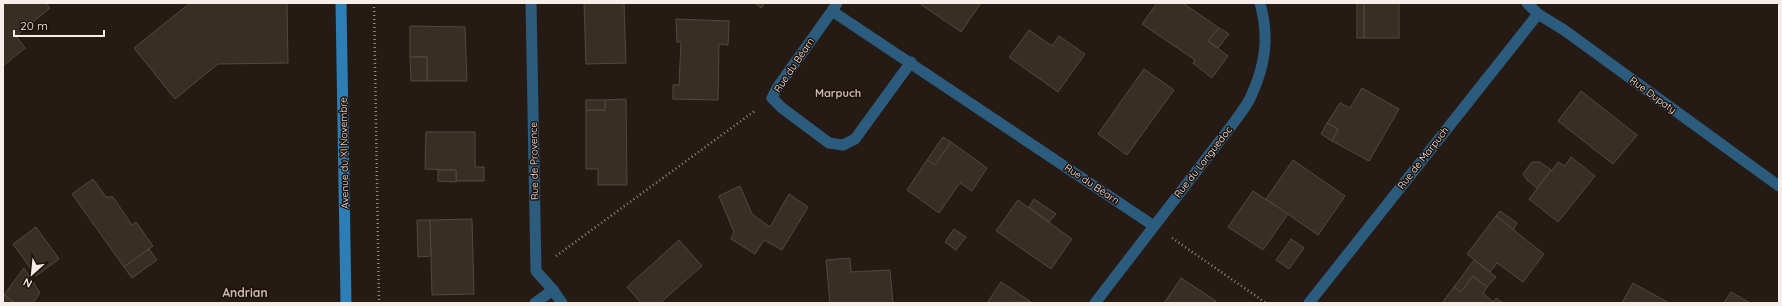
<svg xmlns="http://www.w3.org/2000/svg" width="1782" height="306" viewBox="0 0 1782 306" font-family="Quicksand,sans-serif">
	<rect width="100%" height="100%" fill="#261a14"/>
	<g fill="#392e24" stroke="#54483e">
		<path d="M 3,3 L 46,3 L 50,8 L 16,36 L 25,48 L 3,66 Z"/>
		<path d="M 190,3 L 287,3 L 288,63 L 218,64 L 175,99 L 134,48 Z"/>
		<path d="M 584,3 L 624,3 L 626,63 L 586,64 Z"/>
		<path d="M 755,3 L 765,3 L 761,8 Z"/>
		<path d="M 919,3 L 981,3 L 961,32 Z"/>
		<path d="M 1157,3 L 1183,3 L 1219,28 L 1208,41 L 1228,56 L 1212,78 L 1193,63 L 1195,60 L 1142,24 Z"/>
		<rect x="1357" y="3" width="7" height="35"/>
		<rect x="1364" y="3" width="35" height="35"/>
		<path d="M 676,19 L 729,21 L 728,45 L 719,44 L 718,100 L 673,99 L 673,85 L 679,85 L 681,42 L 677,42 Z"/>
		<path d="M 410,26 L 465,27 L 467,81 L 427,81 L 427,57 L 410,57 Z"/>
		<path d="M 1219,28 L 1229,34 L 1218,48 L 1208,41 Z"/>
		<path d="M 1029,30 L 1052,46 L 1059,36 L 1085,54 L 1058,92 L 1009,57 Z"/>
		<path d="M 410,57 L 427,57 L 427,81 L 411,81 Z"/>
		<path d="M 1144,69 L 1174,90 L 1127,155 L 1098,134 Z"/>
		<path d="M 1362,88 L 1399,109 L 1369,161 L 1332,141 L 1338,129 L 1327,123 L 1340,103 L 1350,108 Z"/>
		<path d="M 1581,91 L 1637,135 L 1613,164 L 1558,121 Z"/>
		<path d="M 626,99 L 627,185 L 598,185 L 598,169 L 586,169 L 586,110 L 605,110 L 605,100 Z"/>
		<rect x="586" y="100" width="19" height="10"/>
		<path d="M 1327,123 L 1338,129 L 1332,141 L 1321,134 Z"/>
		<path d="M 426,132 L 475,132 L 475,167 L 484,167 L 484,181 L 456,181 L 456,170 L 425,169 Z"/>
		<path d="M 943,137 L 951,142 L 935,165 L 927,160 Z"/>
		<path d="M 951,142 L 987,168 L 972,191 L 960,183 L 939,213 L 907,190 L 927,160 L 935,165 Z"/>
		<path d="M 1571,157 L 1595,176 L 1558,222 L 1529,199 L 1558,162 L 1565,166 Z"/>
		<path d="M 1293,160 L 1345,196 L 1318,235 L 1266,199 Z"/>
		<path d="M 1532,162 L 1540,162 L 1551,170 L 1537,188 L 1527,180 L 1523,174 Z"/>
		<path d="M 438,170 L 456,170 L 456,182 L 438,181 Z"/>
		<path d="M 93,179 L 106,197 L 113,197 L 132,225 L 136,222 L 153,246 L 124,267 L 72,194 Z"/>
		<path d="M 740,186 L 752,214 L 770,227 L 789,194 L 808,207 L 782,250 L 764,240 L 755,254 L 731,239 L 734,232 L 719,196 Z"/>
		<path d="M 1253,191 L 1288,214 L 1263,250 L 1228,227 Z"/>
		<path d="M 1034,199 L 1056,214 L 1049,222 L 1029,207 Z"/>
		<path d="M 1018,200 L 1072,239 L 1051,269 L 996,231 Z"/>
		<path d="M 1500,211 L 1517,223 L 1513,230 L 1496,216 Z"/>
		<path d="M 1496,216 L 1544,254 L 1523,282 L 1497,263 L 1490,272 L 1467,254 Z"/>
		<path d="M 472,219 L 474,294 L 432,295 L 430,220 Z"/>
		<path d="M 417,220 L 430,220 L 431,256 L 418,257 Z"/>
		<path d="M 36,227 L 59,259 L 36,276 L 13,244 Z"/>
		<path d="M 954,229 L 966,237 L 956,250 L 945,242 Z"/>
		<path d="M 1291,239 L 1304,248 L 1289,269 L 1276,260 Z"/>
		<path d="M 679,240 L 702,266 L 660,303 L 641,303 L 627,287 Z"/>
		<path d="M 149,249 L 157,260 L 132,278 L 124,267 Z"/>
		<path d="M 850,258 L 851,272 L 890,270 L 893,303 L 830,303 L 826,260 Z"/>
		<path d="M 1474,260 L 1496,277 L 1487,287 L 1473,276 L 1461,292 L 1454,287 Z"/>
		<path d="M 24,268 L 40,293 L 33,303 L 15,303 L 4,295 Z"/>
		<path d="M 1473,276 L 1487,287 L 1483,293 L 1493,302 L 1496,298 L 1503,303 L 1442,303 L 1454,287 L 1461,292 Z"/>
		<path d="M 1181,278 L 1216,301 L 1214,303 L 1164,303 Z"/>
		<path d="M 1001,282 L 1031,302 L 987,303 Z"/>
		<path d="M 1633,283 L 1669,303 L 1622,303 Z"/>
		<path d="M 1731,292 L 1750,303 L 1724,303 Z"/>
		<path d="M 3,294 L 4,295 L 15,303 L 3,303 Z"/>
	</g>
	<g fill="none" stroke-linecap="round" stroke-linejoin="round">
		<g stroke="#948a84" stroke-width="2.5" stroke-dasharray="1 3" stroke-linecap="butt">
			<path d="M 374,3 L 379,303"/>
			<path d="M 1172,238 L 1266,303"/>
			<path d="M 556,256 L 756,110"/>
		</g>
		<g stroke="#2c5c7d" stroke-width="11">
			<path d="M 531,3 L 536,271 L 553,290 L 535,303"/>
			<path d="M 837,3 L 832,11 L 1154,226"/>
			<path d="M 832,11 L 777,88 L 772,98 L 782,108 L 829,143 L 843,145 L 855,139 L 911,62"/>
			<path d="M 553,290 L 562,303"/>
			<path d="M 1095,303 L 1232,125 C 1239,115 1248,105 1252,94 C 1266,63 1269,35 1260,3"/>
			<path d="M 1309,303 L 1538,14"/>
		</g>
		<path stroke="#2c5c7d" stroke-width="11" d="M 1527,3 L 1538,14 L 1564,30 L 1779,186"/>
		<path stroke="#2c7eb4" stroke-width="11" d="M 341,3 L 346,303"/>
	</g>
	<g text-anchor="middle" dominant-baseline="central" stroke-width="3" stroke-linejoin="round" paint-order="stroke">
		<g font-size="10" fill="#f7eee9" stroke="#1d110b">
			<text transform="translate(794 65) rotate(-56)">Rue du Béarn</text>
			<text transform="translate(1653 95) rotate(36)">Rue Dupaty</text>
			<text transform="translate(344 153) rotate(-91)">Avenue du XI Novembre</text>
			<text transform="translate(1423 158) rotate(-52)">Rue de Marpuch</text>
			<text transform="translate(534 161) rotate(-91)">Rue de Provence</text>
			<text transform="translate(1203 162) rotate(-52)">Rue du Languedoc</text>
			<text transform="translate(1092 184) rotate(34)">Rue du Béarn</text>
		</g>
		<g font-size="11" font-weight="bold" fill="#ccbbb2" stroke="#1d110b">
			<text x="838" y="93">Marpuch</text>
		</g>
		<g font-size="12" font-weight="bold" fill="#ccbbb2" stroke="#1d110b">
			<text x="245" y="292">Andrian</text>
		</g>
	</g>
	<rect width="1782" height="306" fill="none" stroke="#f7eee9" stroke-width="8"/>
	<g transform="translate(32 274) rotate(207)" stroke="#1d110b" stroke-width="3" paint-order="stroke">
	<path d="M0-3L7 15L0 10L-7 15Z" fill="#f7eee9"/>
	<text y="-6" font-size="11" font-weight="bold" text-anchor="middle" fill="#f7eee9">N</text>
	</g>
	<path d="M14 30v6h90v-6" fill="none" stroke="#f7eee9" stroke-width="2"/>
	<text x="20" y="30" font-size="12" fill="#f7eee9" stroke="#1d110b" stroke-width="3" paint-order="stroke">20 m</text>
</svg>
